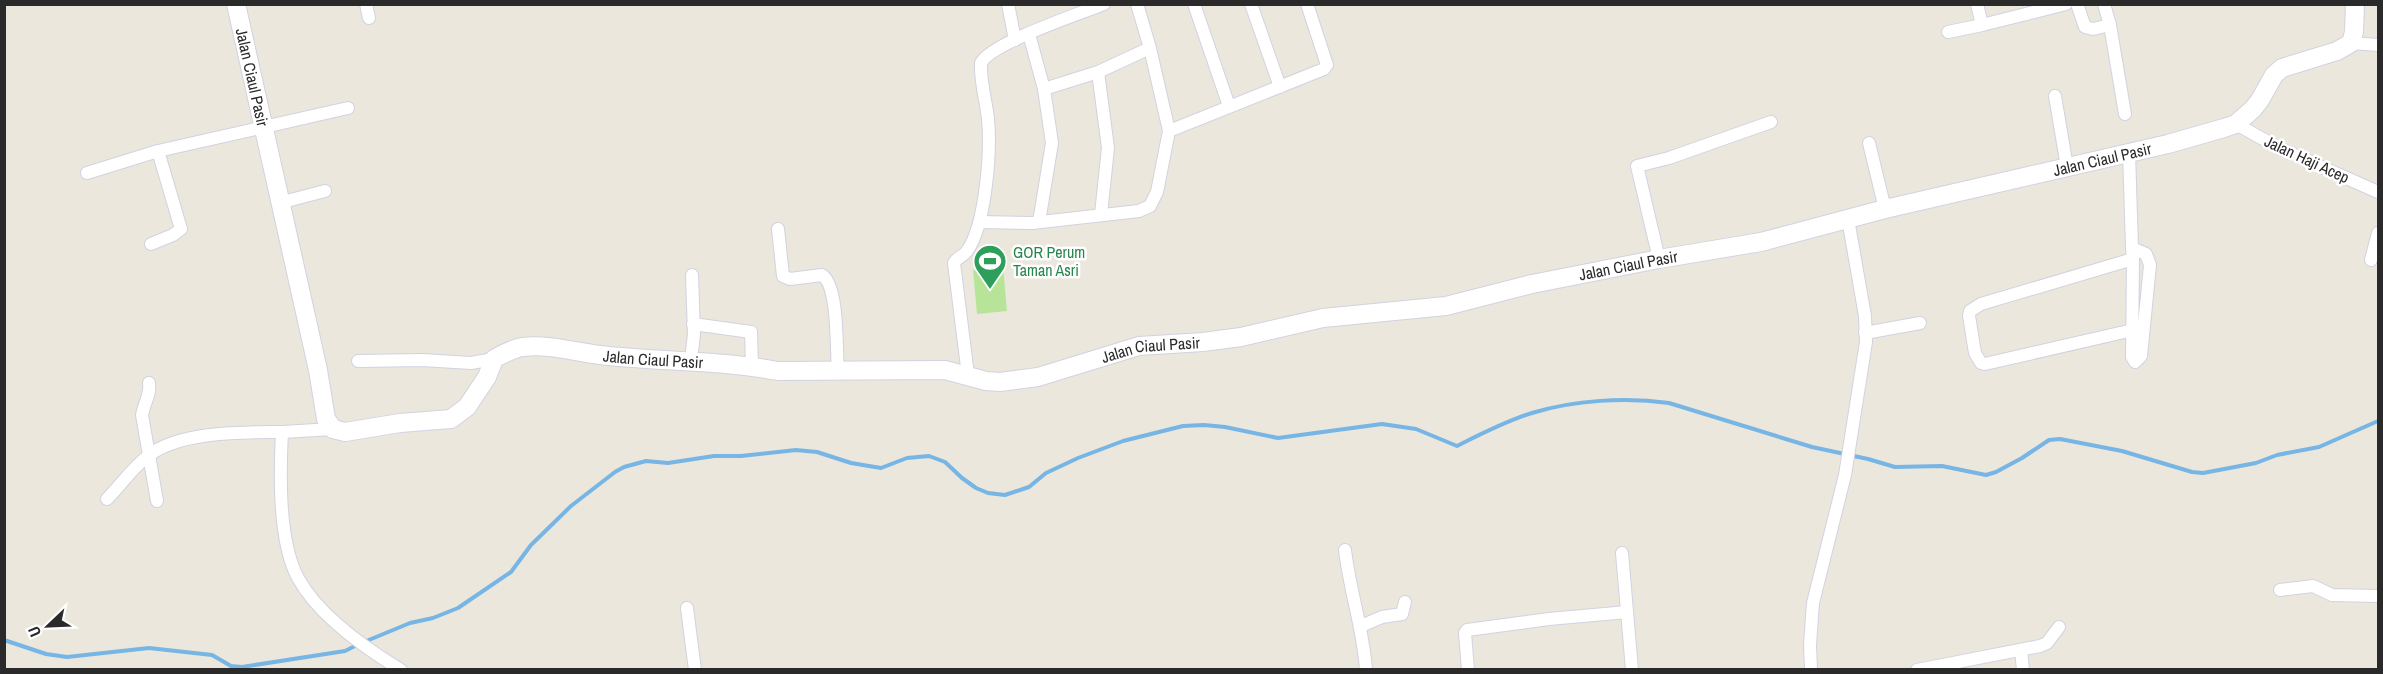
<svg xmlns="http://www.w3.org/2000/svg" width="2383" height="674" viewBox="0 0 2383 674" font-family="'Archivo Narrow',sans-serif">
	<rect width="100%" height="100%" fill="#ebe7dc"/>
	<path fill="#b8e499" d="M 1003,267 L 1007,311 L 977,314 L 973,270 Z"/>
	<g fill="none" stroke-linecap="round" stroke-linejoin="round">
		<g stroke="#77b5e5" stroke-width="4">
			<path d="M 4,640 L 46,654 L 67,657 L 149,648 L 212,655 L 231,666 L 242,667 L 345,651 L 357,645"/>
			<path d="M 364,642 L 410,623 L 433,618 L 458,608 L 511,572 L 531,545 L 571,506 L 615,472 L 624,467 L 646,461 L 668,463 L 714,456 L 741,456 L 796,450 L 817,452 L 851,463 L 881,468 L 907,458 L 929,456 L 945,462 L 962,478 L 976,488 L 988,493 L 1005,495 L 1029,487 L 1046,473 L 1078,458 L 1123,441 L 1183,426 L 1204,425 L 1225,427 L 1278,438 L 1382,424 L 1416,429 L 1457,446 C 1481,434 1506,421 1532,413 C 1574,400 1626,397 1669,403 L 1812,447 L 1868,459 L 1895,467 L 1942,466 L 1986,475 L 1996,472 L 2022,458 L 2049,440 L 2060,439 L 2122,451 L 2192,472 L 2203,473 L 2256,463 L 2277,455 L 2319,447 L 2378,421"/>
		</g>
		<defs>
			<g id="street">
				<path d="M 366,4 L 369,18"/>
				<path d="M 1008,4 L 1015,40"/>
				<path d="M 1137,4 L 1150,48 L 1169,131"/>
				<path d="M 1194,4 L 1229,106"/>
				<path d="M 1251,4 L 1280,87"/>
				<path d="M 1977,4 L 1982,25 L 2066,4"/>
				<path d="M 2077,4 L 2085,27 L 2093,29 L 2110,25"/>
				<path d="M 2104,4 L 2110,25 L 2125,114"/>
				<path d="M 1948,32 L 1982,25"/>
				<path d="M 1029,34 L 1044,89 L 1052,143 L 1039,222"/>
				<path d="M 2351,43 L 2378,45"/>
				<path d="M 1098,72 L 1108,148 L 1101,214"/>
				<path d="M 1044,89 L 1098,72 L 1150,48"/>
				<path d="M 2055,96 L 2067,167"/>
				<path d="M 2236,124 L 2279,148 L 2378,192"/>
				<path d="M 1869,143 L 1885,209"/>
				<path d="M 2129,152 L 2132,248 L 2133,259 L 2132,357 L 2135,362 L 2141,356 L 2150,265 L 2146,254 L 2132,248"/>
				<path d="M 87,173 L 158,151 L 348,108"/>
				<path d="M 279,203 L 325,191"/>
				<path d="M 980,222 L 1032,223 L 1139,211 L 1150,206 L 1157,192 L 1169,131 L 1324,69 L 1327,65 L 1307,4"/>
				<path d="M 778,229 L 783,276 L 790,279 L 822,275 C 839,286 836,350 838,371"/>
				<path d="M 151,244 L 173,235 L 181,229 L 158,151"/>
				<path d="M 1659,259 L 1637,166 L 1669,158 L 1771,122"/>
				<path d="M 2371,260 L 2378,233"/>
				<path d="M 693,324 L 751,332 L 752,366"/>
				<path d="M 2133,330 L 1985,364 L 1981,363 L 1975,353 L 1969,316 L 1970,311 L 1981,304 L 2133,259"/>
				<path d="M 1865,333 L 1920,323"/>
				<path d="M 691,360 L 694,334 L 692,275"/>
				<path d="M 358,361 L 422,360 L 471,363 L 494,359"/>
				<path d="M 968,375 L 954,263 C 957,257 964,256 967,251 C 986,225 991,150 988,119 C 986,100 980,82 981,63 C 991,43 1079,14 1104,4"/>
				<path d="M 149,383 C 151,394 144,403 142,415 L 157,501"/>
				<path d="M 333,429 L 282,432 C 280,473 278,541 298,578 C 318,615 365,648 401,670"/>
				<path d="M 107,499 C 121,485 132,468 148,456 C 179,431 244,432 282,432"/>
				<path d="M 1345,550 C 1350,592 1363,628 1366,670"/>
				<path d="M 1622,553 L 1632,670"/>
				<path d="M 2280,590 L 2313,586 L 2332,595 L 2378,596"/>
				<path d="M 687,608 L 695,670"/>
				<path d="M 1361,626 L 1382,617 L 1402,614 L 1405,602"/>
				<path d="M 2021,650 L 2023,670"/>
				<path d="M 1468,670 L 1465,633 L 1467,630 L 1549,619 L 1627,612"/>
				<path d="M 1811,670 L 1810,645 L 1813,603 L 1845,475 L 1866,342 L 1865,316 L 1848,219"/>
				<path d="M 1917,670 L 2040,646 L 2047,643 L 2059,627"/>
			</g>
			<g id="secondary">
				<path id="s1" d="M 236,4 L 318,370 L 326,419 L 333,429 L 345,432 L 400,423 L 451,419 L 467,407 L 487,377 L 494,359 C 503,354 513,348 523,347 C 550,344 574,352 600,355 C 660,362 719,360 778,371 L 945,370 L 986,381 L 1000,382 L 1038,377 L 1139,346 L 1203,342 L 1241,337 L 1323,318 L 1446,306 L 1532,284 L 1659,259 L 1761,242 L 1885,209 L 2168,144 L 2224,128 L 2236,124 L 2253,109 L 2260,100 L 2274,75 L 2282,68 L 2337,51 L 2351,43 L 2354,32 L 2355,4"/>
			</g>
		</defs>
		<use href="#street" stroke="#d2d2e1" stroke-width="14"/>
		<use href="#secondary" stroke="#d2d2e1" stroke-width="20"/>
		<use href="#street" stroke="#fff" stroke-width="12"/>
		<use href="#secondary" stroke="#fff" stroke-width="18"/>
	</g>
	<defs>
		<symbol id="stadium-pin" viewBox="-11 -11 22 30"><path d="M0 17L-7.5 6A9.5 9.5 0 1 1 7.5 6Z" fill="#2e9e5b" stroke="#fff"/><path d="M0-5a6.5 5 0 1 0 0 10a6.5 5 0 1 0 0-10ZM-3.5-1.8h7v3.6h-7Z" fill="#fff"/></symbol>
	</defs>
	<g fill-rule="evenodd">
		<use href="#stadium-pin" x="971" y="242" width="38" height="52"/>
	</g>
	<g text-anchor="middle" dominant-baseline="central" stroke-width="5" stroke-linejoin="round" paint-order="stroke">
		<g font-size="16" fill="#2a2a2a" stroke="#fff">
			<text stroke="none"><textPath href="#s1" startOffset="75">Jalan Ciaul Pasir</textPath></text>
			<text stroke="none"><textPath href="#s1" startOffset="2270">Jalan Ciaul Pasir</textPath></text>
			<text transform="translate(2307 159) rotate(25)">Jalan Haji Acep</text>
			<text stroke="none"><textPath href="#s1" startOffset="1784">Jalan Ciaul Pasir</textPath></text>
			<text stroke="none"><textPath href="#s1" startOffset="1298">Jalan Ciaul Pasir</textPath></text>
			<text stroke="none"><textPath href="#s1" startOffset="794">Jalan Ciaul Pasir</textPath></text>
		</g>
		<g font-size="16" fill="#27864d" stroke="#fff" text-anchor="start">
			<text x="1013" y="252">GOR Perum<tspan x="1013" dy="18">Taman Asri</tspan></text>
		</g>
	</g>
	<rect width="2383" height="674" fill="none" stroke="#2a2a2a" stroke-width="12"/>
	<g transform="translate(48 626) rotate(247)" stroke="#ffffff" stroke-width="4.5" paint-order="stroke">
	<path d="M0-4.5L10 22L0 15L-10 22Z" fill="#2a2a2a"/>
	<text y="-9" font-size="16" font-weight="bold" text-anchor="middle" fill="#2a2a2a">U</text>
	</g>
</svg>
